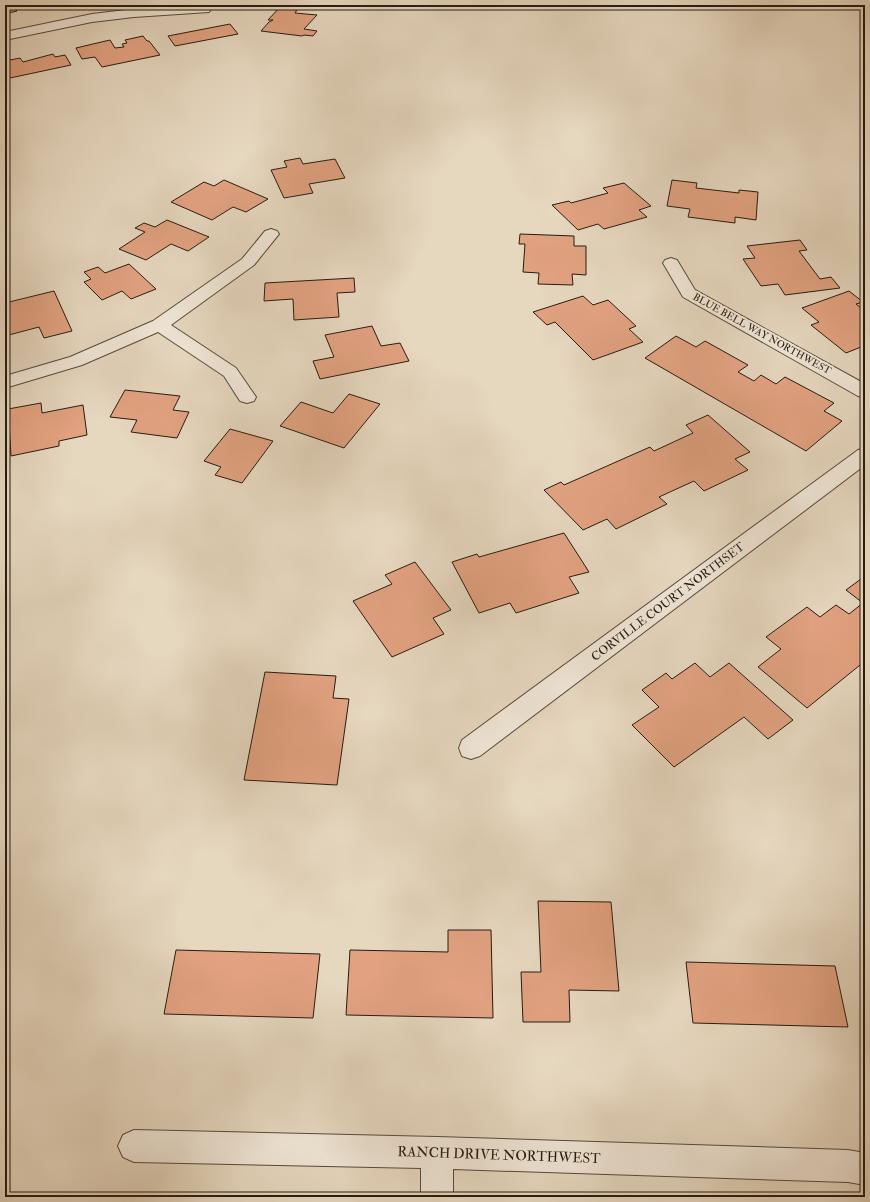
<svg xmlns="http://www.w3.org/2000/svg" width="870" height="1202" viewBox="0 0 870 1202" font-family="'IM FELL Double Pica',serif">
	<rect width="100%" height="100%" fill="#e6d7bf"/>
	<filter id="stains"><feTurbulence type="fractalNoise" baseFrequency=".005" numOctaves="4"/><feColorMatrix values="0 0 0 0 .2 0 0 0 0 .09 0 0 0 0 .02 0 0 0 .5 -.17"/></filter>
	<radialGradient id="worn" r=".72"><stop offset=".6" stop-color="#630" stop-opacity="0"/><stop offset="1" stop-color="#630" stop-opacity=".3"/></radialGradient>
	<g fill="#e2a281" stroke="#261c10">
		<path d="M 5,5 L 13,5 L 17,11 L 5,14 Z"/>
		<path d="M 28,5 L 56,5 L 30,9 Z"/>
		<path d="M 279,8 L 297,10 L 295,13 L 317,15 L 304,29 L 317,31 L 313,36 L 304,35 L 302,36 L 261,31 L 269,22 L 273,20 L 268,20 Z"/>
		<path d="M 230,24 L 238,34 L 175,46 L 168,36 Z"/>
		<path d="M 143,36 L 147,41 L 149,41 L 160,55 L 102,67 L 95,57 L 82,59 L 76,48 L 110,40 L 115,48 L 124,47 L 122,44 L 127,43 L 125,40 Z"/>
		<path d="M 53,54 L 55,57 L 65,55 L 71,65 L 10,78 L 5,70 L 5,61 L 20,58 L 23,62 Z"/>
		<path d="M 300,158 L 303,164 L 335,159 L 345,178 L 309,184 L 313,193 L 284,198 L 271,170 L 287,167 L 284,161 Z"/>
		<path d="M 224,180 L 268,199 L 246,212 L 233,207 L 212,220 L 171,202 L 204,182 L 214,186 Z"/>
		<path d="M 672,180 L 697,183 L 696,188 L 739,193 L 739,190 L 758,192 L 756,220 L 735,217 L 735,223 L 688,217 L 690,209 L 667,206 Z"/>
		<path d="M 624,183 L 651,206 L 639,210 L 647,217 L 604,229 L 598,224 L 578,230 L 552,205 L 569,201 L 571,203 L 608,193 L 603,188 Z"/>
		<path d="M 167,220 L 209,237 L 188,251 L 171,244 L 146,260 L 119,249 L 145,232 L 135,228 L 144,223 L 155,227 Z"/>
		<path d="M 520,234 L 574,236 L 574,246 L 586,246 L 586,275 L 572,274 L 573,285 L 538,284 L 539,273 L 523,272 L 525,244 L 519,244 Z"/>
		<path d="M 800,240 L 807,250 L 799,251 L 820,279 L 831,277 L 840,288 L 785,295 L 778,284 L 761,286 L 743,259 L 755,258 L 747,246 Z"/>
		<path d="M 129,264 L 156,289 L 131,299 L 122,291 L 102,300 L 84,282 L 91,279 L 84,272 L 98,267 L 105,273 Z"/>
		<path d="M 354,278 L 355,292 L 337,293 L 339,317 L 294,320 L 293,299 L 264,301 L 265,283 Z"/>
		<path d="M 54,291 L 72,331 L 44,338 L 39,327 L 5,336 L 5,314 L 8,313 L 5,303 Z"/>
		<path d="M 849,291 L 863,302 L 856,304 L 865,311 L 865,350 L 861,347 L 846,353 L 811,325 L 819,322 L 802,308 Z"/>
		<path d="M 583,296 L 593,305 L 608,300 L 636,326 L 629,329 L 643,342 L 593,360 L 555,322 L 547,325 L 533,312 Z"/>
		<path d="M 372,326 L 381,346 L 400,343 L 409,361 L 320,379 L 313,361 L 334,357 L 325,335 Z"/>
		<path d="M 676,336 L 696,347 L 705,341 L 748,365 L 738,372 L 754,381 L 761,375 L 776,384 L 785,377 L 834,403 L 824,411 L 842,421 L 806,451 L 645,358 Z"/>
		<path d="M 125,390 L 180,396 L 173,410 L 189,412 L 177,438 L 131,432 L 137,420 L 110,417 Z"/>
		<path d="M 349,394 L 380,404 L 344,448 L 280,426 L 301,402 L 333,413 Z"/>
		<path d="M 41,403 L 42,413 L 83,405 L 87,435 L 59,441 L 59,446 L 11,456 L 8,409 Z"/>
		<path d="M 708,415 L 750,452 L 735,459 L 748,470 L 704,491 L 694,481 L 659,497 L 667,504 L 616,529 L 607,519 L 583,530 L 544,490 L 561,482 L 564,485 L 650,447 L 654,451 L 693,433 L 686,425 Z"/>
		<path d="M 230,429 L 273,441 L 242,483 L 215,475 L 221,467 L 204,461 Z"/>
		<path d="M 564,533 L 589,572 L 569,577 L 579,593 L 516,613 L 510,603 L 479,613 L 452,562 L 477,554 L 479,557 Z"/>
		<path d="M 415,562 L 451,610 L 433,618 L 444,634 L 392,657 L 353,601 L 392,584 L 385,575 Z"/>
		<path d="M 865,576 L 865,661 L 807,708 L 758,667 L 781,649 L 766,637 L 807,607 L 820,617 L 836,605 L 849,614 L 863,603 L 846,590 Z"/>
		<path d="M 695,663 L 710,677 L 729,663 L 793,720 L 768,739 L 744,717 L 674,767 L 632,725 L 659,707 L 642,690 L 666,673 L 672,679 Z"/>
		<path d="M 265,672 L 336,676 L 333,698 L 349,699 L 337,785 L 244,780 Z"/>
		<path d="M 538,901 L 611,902 L 619,991 L 569,990 L 570,1022 L 523,1022 L 521,972 L 541,972 Z"/>
		<path d="M 448,930 L 491,930 L 493,1018 L 346,1015 L 350,950 L 448,952 Z"/>
		<path d="M 176,950 L 320,954 L 313,1018 L 164,1014 Z"/>
		<path d="M 686,962 L 835,966 L 848,1027 L 693,1023 Z"/>
	</g>
	<g fill="none" stroke-linecap="round" stroke-linejoin="round">
		<defs>
			<g id="street">
				<path d="M 205,5 L 209,6 L 211,9 L 209,12 L 134,17 L 92,22 L 5,40 L 5,32 L 92,14 L 134,9 Z"/>
				<path d="M 271,229 L 277,231 L 279,234 L 254,265 L 171,325 L 236,368 L 256,397 L 254,401 L 247,403 L 240,401 L 224,376 L 158,332 L 82,365 L 5,388 L 5,376 L 70,357 L 153,321 L 242,259 L 265,231 Z"/>
				<path d="M 671,258 L 677,260 L 695,290 L 865,384 L 865,398 L 858,396 L 683,297 L 663,263 L 665,260 Z"/>
				<path d="M 865,448 L 865,465 L 480,756 L 471,759 L 462,756 L 459,748 L 462,740 L 858,450 Z"/>
				<path d="M 134,1130 L 437,1137 L 848,1150 L 865,1153 L 865,1185 L 848,1182 L 453,1169 L 453,1197 L 421,1197 L 421,1168 L 134,1162 L 123,1157 L 118,1146 L 123,1135 Z"/>
			</g>
		</defs>
		<use href="#street" stroke="#564b3c" stroke-width="2"/>
		<use href="#street" fill="#efe5d5" fill-rule="evenodd"/>
	</g>
	<g text-anchor="middle" dominant-baseline="central" stroke-width="4" stroke-linejoin="round" paint-order="stroke">
		<g font-size="10" fill="#261c10" stroke="#efe5d5">
			<text transform="translate(762 334) rotate(29)">BLUE BELL WAY NORTHWEST</text>
		</g>
		<g font-size="12" fill="#261c10" stroke="#efe5d5">
			<text transform="translate(668 602) rotate(-37)">CORVILLE COURT NORTHSET</text>
		</g>
		<g font-size="14" fill="#261c10" stroke="#efe5d5">
			<text transform="translate(499 1155) rotate(2)">RANCH DRIVE NORTHWEST</text>
		</g>
	</g>
	<rect width="870" height="1202" fill="none" stroke="#e6d7bf" stroke-width="20"/>
	<rect x="6" y="6" width="858" height="1190" fill="none" stroke="#261c10" stroke-width="2"/>
	<rect x="10" y="10" width="850" height="1182" fill="none" stroke="#261c10"/>
	<rect width="100%" height="100%" filter="url(#stains)"/>
	<rect width="100%" height="100%" fill="url(#worn)"/>
</svg>
